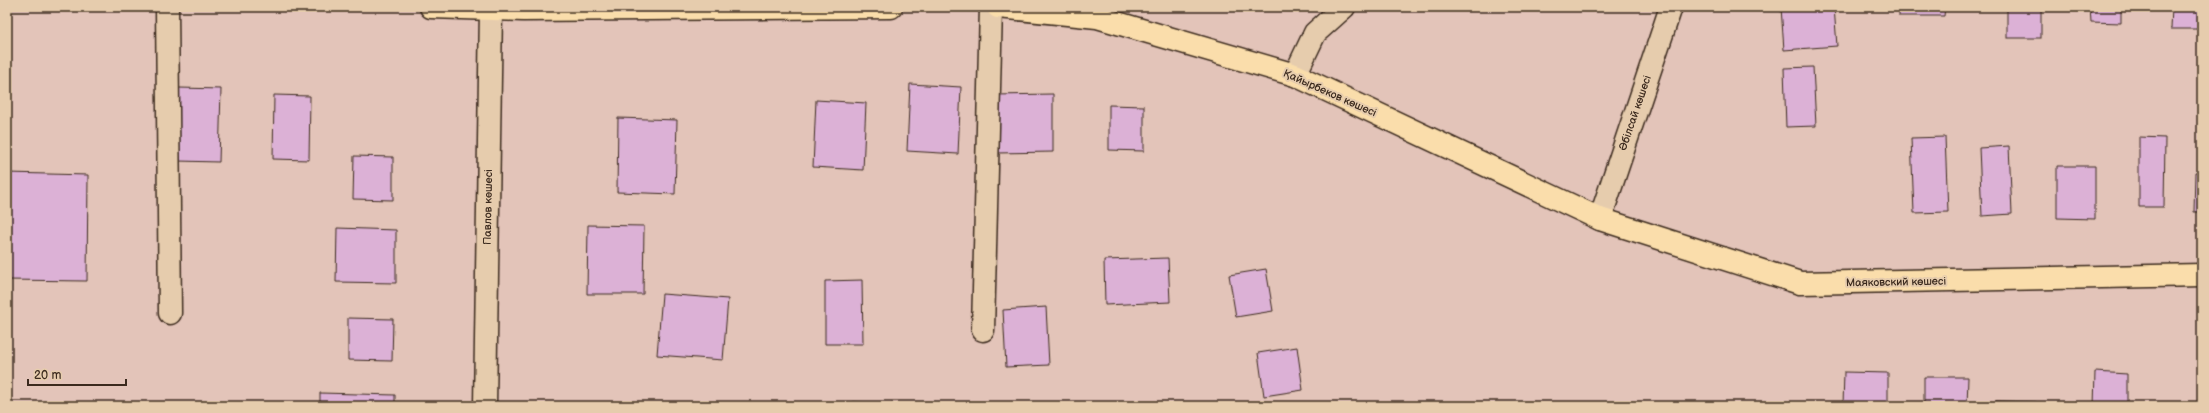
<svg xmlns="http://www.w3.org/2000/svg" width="2209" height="413" viewBox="0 0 2209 413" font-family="'Balsamiq Sans',sans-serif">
	<rect width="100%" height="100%" fill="#e3c4b9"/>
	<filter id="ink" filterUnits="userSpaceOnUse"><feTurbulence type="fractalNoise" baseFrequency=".025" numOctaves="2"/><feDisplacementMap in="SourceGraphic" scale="8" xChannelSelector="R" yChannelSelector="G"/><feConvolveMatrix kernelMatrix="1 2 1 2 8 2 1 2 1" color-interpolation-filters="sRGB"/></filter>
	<g filter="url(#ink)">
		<g fill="#dcb1d6" stroke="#3b2a1e">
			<path d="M 1781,7 L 1834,7 L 1837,46 L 1784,50 Z"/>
			<path d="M 1899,7 L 1945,7 L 1944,16 L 1899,16 Z"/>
			<rect x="2007" y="7" width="34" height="31"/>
			<path d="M 2090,7 L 2121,7 L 2121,23 L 2091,22 Z"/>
			<path d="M 2172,7 L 2202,7 L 2202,29 L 2171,29 Z"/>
			<path d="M 1813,67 L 1816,126 L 1786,127 L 1784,68 Z"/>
			<path d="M 910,84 L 961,87 L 958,154 L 907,151 Z"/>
			<path d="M 179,88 L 221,89 L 219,162 L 178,161 Z"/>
			<path d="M 1053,94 L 1053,152 L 997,153 L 996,95 Z"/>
			<path d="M 274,95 L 310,96 L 309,160 L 273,159 Z"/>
			<path d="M 816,100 L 866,103 L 863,170 L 813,167 Z"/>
			<path d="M 1109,105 L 1144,106 L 1144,151 L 1109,150 Z"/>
			<path d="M 618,118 L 677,120 L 675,194 L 617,192 Z"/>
			<path d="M 1945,137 L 1948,212 L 1914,213 L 1911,138 Z"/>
			<path d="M 2139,137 L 2165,138 L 2164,207 L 2139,207 Z"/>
			<path d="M 2009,146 L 2012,214 L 1982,216 L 1979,148 Z"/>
			<path d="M 354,156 L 393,157 L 393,200 L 353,199 Z"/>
			<path d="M 2057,166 L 2095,166 L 2095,219 L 2057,218 Z"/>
			<path d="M 2195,172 L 2202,172 L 2202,212 L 2194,212 Z"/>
			<path d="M 7,173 L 88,175 L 87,281 L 7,280 Z"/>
			<path d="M 588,225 L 644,226 L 643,294 L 587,294 Z"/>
			<path d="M 337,228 L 396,230 L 396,283 L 336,282 Z"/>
			<path d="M 1168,258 L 1170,302 L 1105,305 L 1104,260 Z"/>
			<path d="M 1266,269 L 1273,311 L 1236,317 L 1229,275 Z"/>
			<path d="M 862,280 L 863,344 L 825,344 L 825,281 Z"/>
			<path d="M 662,294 L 728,299 L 723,360 L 657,355 Z"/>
			<path d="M 1046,307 L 1049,365 L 1006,367 L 1003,310 Z"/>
			<path d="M 348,318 L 393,319 L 392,361 L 348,360 Z"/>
			<path d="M 1297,347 L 1303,390 L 1264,396 L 1258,353 Z"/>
			<path d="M 1844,372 L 1888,373 L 1888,406 L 1843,406 Z"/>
			<path d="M 2095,372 L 2127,374 L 2127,406 L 2094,406 Z"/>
			<path d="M 1924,377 L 1968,377 L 1967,406 L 1924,406 Z"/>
			<path d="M 320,393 L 395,395 L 395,406 L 320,406 Z"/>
			<path d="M 1996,401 L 2036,402 L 2036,406 L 1996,406 Z"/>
			<path d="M 853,402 L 915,405 L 915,406 L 853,406 Z"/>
			<path d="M 953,405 L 1009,405 L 1009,406 Z"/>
		</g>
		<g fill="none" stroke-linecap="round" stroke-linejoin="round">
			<defs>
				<g id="minor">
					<path d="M 167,7 L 170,313"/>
					<path d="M 1295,75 L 1315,33 L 1344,7"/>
					<path d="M 1600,219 L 1671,7"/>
					<path d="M 983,330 L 991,7"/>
					<path d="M 485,406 L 491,9"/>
				</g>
				<g id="major">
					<path d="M 431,7 L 523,10 L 891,7"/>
					<path d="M 998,7 L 1097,17 L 1295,75 L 1600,219 L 1800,283 L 2202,275"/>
				</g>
			</defs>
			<use href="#minor" stroke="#3b2a1e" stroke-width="25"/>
			<use href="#major" stroke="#3b2a1e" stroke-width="25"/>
			<use href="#minor" stroke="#e6ccad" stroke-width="22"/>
			<use href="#major" stroke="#faddab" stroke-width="22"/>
		</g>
	</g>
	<g text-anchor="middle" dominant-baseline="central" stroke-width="4" stroke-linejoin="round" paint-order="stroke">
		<g font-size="11" fill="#3b2a1e" stroke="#e6ccad">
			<text transform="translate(1330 93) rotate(24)">Қайырбеков көшесі</text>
			<text transform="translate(1635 113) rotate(-71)">Әбілсай көшесі</text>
			<text transform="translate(488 207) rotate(-89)">Павлов көшесі</text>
			<text transform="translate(1896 282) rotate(-1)">Маяковский көшесі</text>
		</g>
	</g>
	<rect width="2209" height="413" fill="none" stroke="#e6ccad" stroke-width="24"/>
	<rect x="12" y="12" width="2185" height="389" fill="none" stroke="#3b2a1e" stroke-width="1.5" filter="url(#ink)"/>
	<path d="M28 379v6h98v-6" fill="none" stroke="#3b2a1e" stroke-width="2"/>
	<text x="34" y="379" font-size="12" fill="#3b2a1e" stroke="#e6ccad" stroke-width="3" paint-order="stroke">20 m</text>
</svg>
